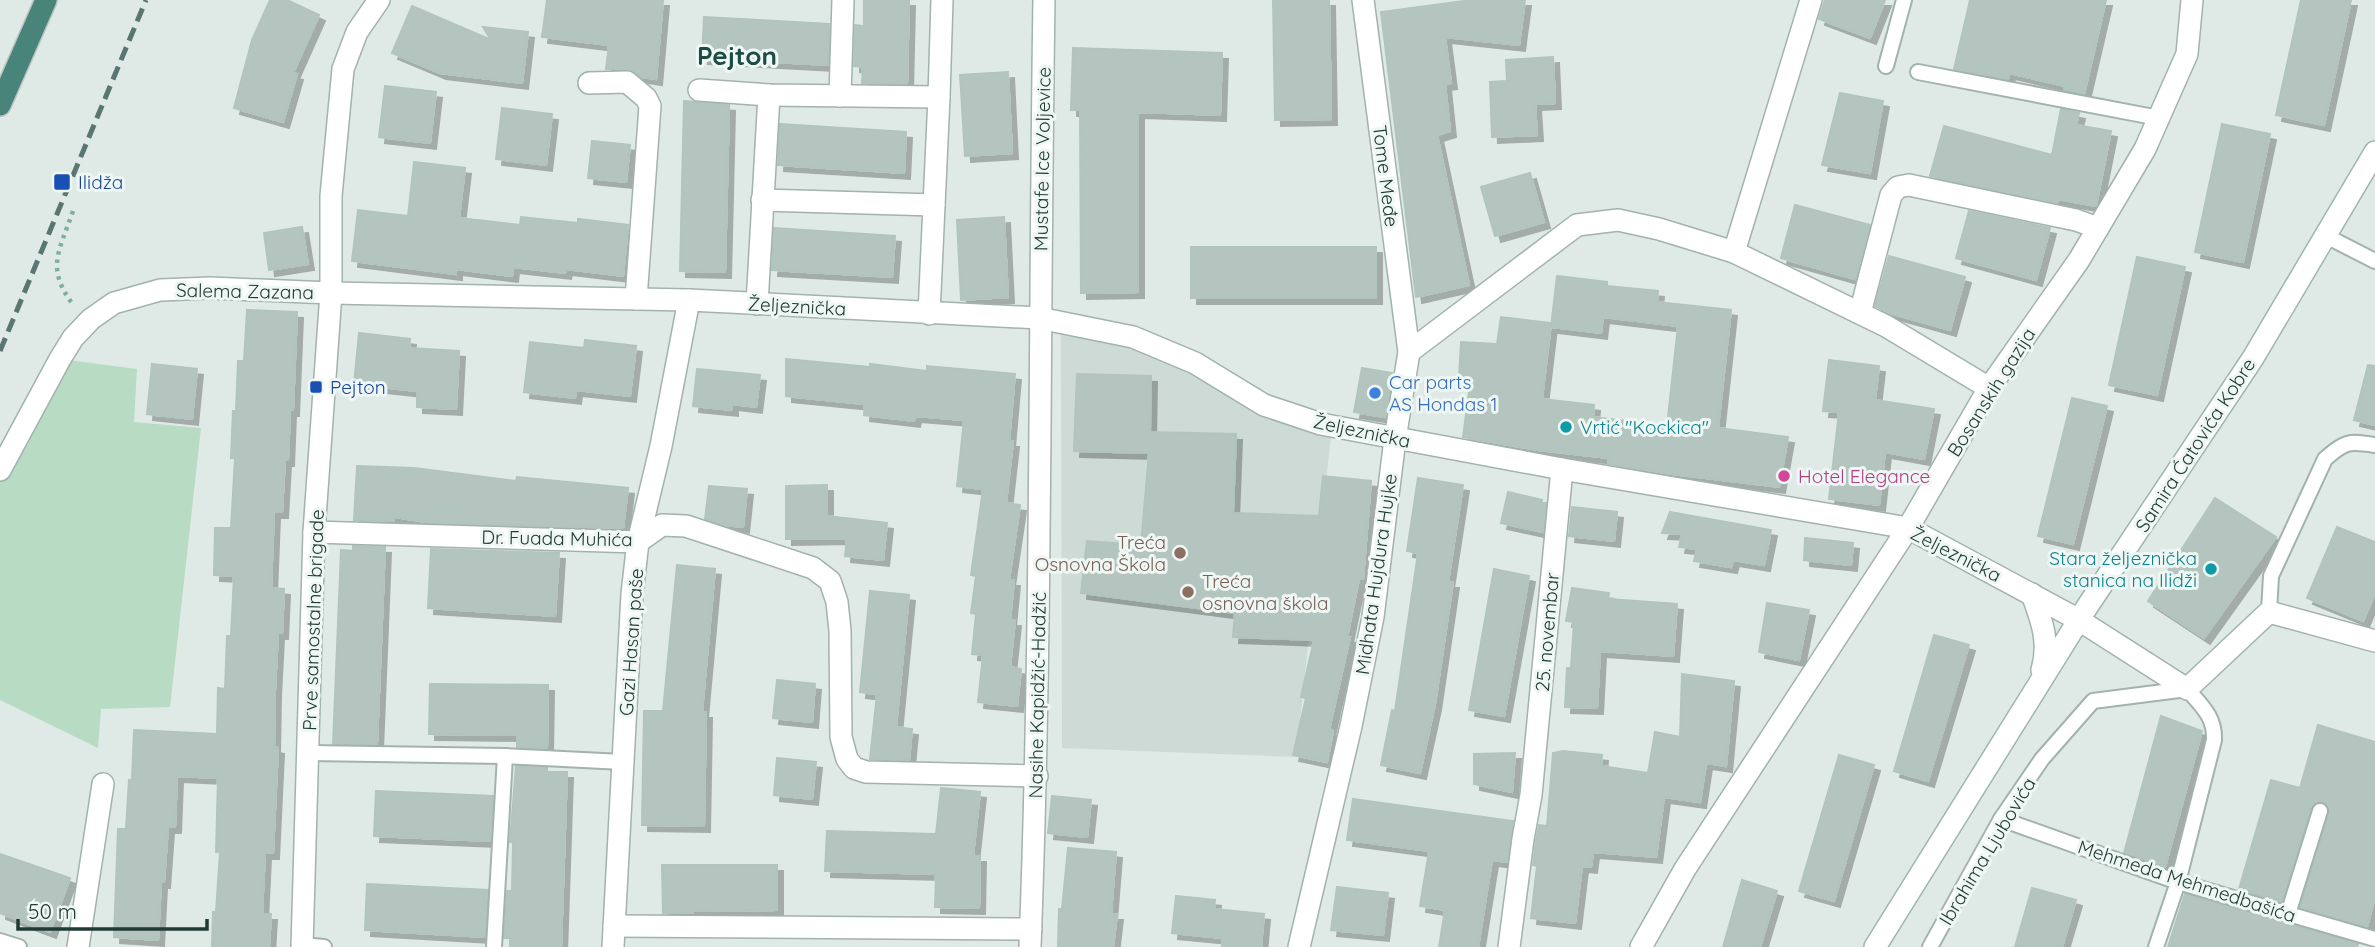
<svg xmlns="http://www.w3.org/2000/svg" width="2375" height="947" viewBox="0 0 2375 947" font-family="Quicksand,sans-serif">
	<defs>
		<filter id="shadow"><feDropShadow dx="6" dy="6" stdDeviation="0" flood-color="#0004"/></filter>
	</defs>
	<rect width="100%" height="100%" fill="#dfeae6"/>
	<path fill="#cddad5" d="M 1061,335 L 1147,348 L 1252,409 L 1331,436 L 1296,757 L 1062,748 Z"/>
	<path fill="#b7dcc3" d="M 60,359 L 137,369 L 134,422 L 201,428 L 170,707 L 101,709 L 98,748 L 0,700 L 0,470 Z"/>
	<g fill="#b4c5bf" stroke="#b1c4bd" stroke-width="2" filter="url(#shadow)">
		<path d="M 270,0 L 287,0 L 319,15 L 293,73 L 297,74 L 283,122 L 234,108 L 252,40 Z"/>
		<path d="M 547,0 L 663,0 L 656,79 L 642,77 L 628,69 L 606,69 L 609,45 L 542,37 Z"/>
		<path d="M 864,0 L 909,0 L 907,84 L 862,83 L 863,67 L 854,66 L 855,25 L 864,26 Z"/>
		<path d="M 1273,0 L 1329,0 L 1331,119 L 1275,120 Z"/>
		<path d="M 1471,0 L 1525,0 L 1519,45 L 1445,37 L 1451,83 L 1445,84 L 1450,131 L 1437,135 L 1469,285 L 1416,297 L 1381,12 Z"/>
		<path d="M 1825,0 L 1885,0 L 1870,38 L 1819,19 Z"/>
		<path d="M 1970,0 L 2106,0 L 2084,94 L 2064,90 L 2065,86 L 2009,73 L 2008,79 L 1954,69 Z"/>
		<path d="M 2301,0 L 2351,0 L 2324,125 L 2276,115 Z"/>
		<path d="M 412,6 L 491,40 L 483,27 L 528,32 L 522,83 L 440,73 L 392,53 Z"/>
		<path d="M 704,17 L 829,24 L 828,65 L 702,58 Z"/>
		<path d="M 1073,48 L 1222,53 L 1220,115 L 1138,112 L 1138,292 L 1081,293 L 1080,110 L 1071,110 Z"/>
		<path d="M 1553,57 L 1555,103 L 1535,104 L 1537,135 L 1492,137 L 1490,82 L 1507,81 L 1506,60 Z"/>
		<path d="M 1008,72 L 1012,153 L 965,156 L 960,75 Z"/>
		<path d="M 385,86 L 436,92 L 430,143 L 379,137 Z"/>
		<path d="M 1840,93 L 1883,101 L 1870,173 L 1822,165 Z"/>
		<path d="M 684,101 L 729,105 L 725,272 L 680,271 Z"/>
		<path d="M 502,108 L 552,114 L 546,165 L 496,159 Z"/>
		<path d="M 2061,109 L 2079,113 L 2076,125 L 2111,131 L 2096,206 L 2058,199 L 2057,203 L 1930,176 L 1944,126 L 2052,155 Z"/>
		<path d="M 780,124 L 906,132 L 904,173 L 778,165 Z"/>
		<path d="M 2222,124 L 2270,134 L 2243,262 L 2195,252 Z"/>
		<path d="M 592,141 L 630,145 L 626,182 L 588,178 Z"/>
		<path d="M 414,162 L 465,168 L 459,218 L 520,225 L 521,217 L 578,223 L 578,219 L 628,225 L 623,276 L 566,269 L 565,273 L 513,267 L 512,276 L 456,269 L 456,274 L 352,261 L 358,210 L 408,216 Z"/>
		<path d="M 1530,173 L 1544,222 L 1495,236 L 1481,187 Z"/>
		<path d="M 1795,205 L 1870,225 L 1855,279 L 1781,258 Z"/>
		<path d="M 1969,211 L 2050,228 L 2036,280 L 1956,258 Z"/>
		<path d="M 1004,217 L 1008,297 L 961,300 L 957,220 Z"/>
		<path d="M 302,227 L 308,264 L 269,270 L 264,233 Z"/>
		<path d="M 774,228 L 895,236 L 892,277 L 772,270 Z"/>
		<rect x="1191" y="247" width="185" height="51"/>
		<path d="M 1889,256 L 1965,277 L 1950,330 L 1890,313 L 1875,306 Z"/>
		<path d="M 2137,257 L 2185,267 L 2157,395 L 2109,385 Z"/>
		<path d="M 1557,276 L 1607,282 L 1607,286 L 1658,291 L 1657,302 L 1731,310 L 1718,428 L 1788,437 L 1779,487 L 1672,474 L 1608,464 L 1609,458 L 1538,450 L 1463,437 L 1471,377 L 1459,377 L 1461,342 L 1497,344 L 1501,317 L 1551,323 L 1542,399 L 1594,405 L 1593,417 L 1667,426 L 1678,326 L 1603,317 L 1601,333 L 1551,327 Z"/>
		<path d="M 247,310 L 297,312 L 293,410 L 290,410 L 288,460 L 285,460 L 282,512 L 274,512 L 271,588 L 284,589 L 282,633 L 278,633 L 275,690 L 274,747 L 278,748 L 273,853 L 265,853 L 262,914 L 271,914 L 269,947 L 212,947 L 213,912 L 216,912 L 220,852 L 216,852 L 218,778 L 177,776 L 175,827 L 168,827 L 164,882 L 161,882 L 158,940 L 114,937 L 118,829 L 126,829 L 129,780 L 132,780 L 134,730 L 217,734 L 218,688 L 225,689 L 227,636 L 231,636 L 234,576 L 214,575 L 215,528 L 231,528 L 235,458 L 231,458 L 233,411 L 236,411 L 238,361 L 244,361 Z"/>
		<path d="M 359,333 L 410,339 L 409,348 L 459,351 L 456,409 L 417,407 L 417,391 L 354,384 Z"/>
		<path d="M 585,340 L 636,346 L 630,396 L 576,390 L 575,398 L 524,392 L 530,342 L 584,348 Z"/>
		<path d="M 786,359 L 870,367 L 870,364 L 927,371 L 927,366 L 1015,374 L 1009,441 L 1013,441 L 1006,503 L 1020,505 L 1009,580 L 1014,580 L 1010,620 L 1015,620 L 1010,667 L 1021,669 L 1017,706 L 978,702 L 983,655 L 972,654 L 976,614 L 971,613 L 976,576 L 971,575 L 983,489 L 957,486 L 964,420 L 915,416 L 914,421 L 864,415 L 865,404 L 786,396 Z"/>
		<path d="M 1829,360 L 1879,366 L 1875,400 L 1934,409 L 1924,459 L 1885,452 L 1879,505 L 1829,499 L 1839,412 L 1823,411 Z"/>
		<path d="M 152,364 L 197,369 L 192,419 L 147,414 Z"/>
		<path d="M 2368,365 L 2375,366 L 2375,425 L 2354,420 Z"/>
		<path d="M 1362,368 L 1392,373 L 1385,417 L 1354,412 Z"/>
		<path d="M 697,369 L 760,375 L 756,407 L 732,404 L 732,410 L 693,406 Z"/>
		<path d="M 1077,374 L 1151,376 L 1150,432 L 1236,434 L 1233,513 L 1319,516 L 1323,476 L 1371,481 L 1363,579 L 1359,579 L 1347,637 L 1350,637 L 1329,730 L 1333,731 L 1327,762 L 1293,755 L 1306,698 L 1301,697 L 1314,640 L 1233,637 L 1235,613 L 1081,593 L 1087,541 L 1141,545 L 1149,453 L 1074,451 Z"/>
		<path d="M 2072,398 L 2107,406 L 2073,544 L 2038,536 Z"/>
		<path d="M 357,466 L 414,468 L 516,481 L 517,477 L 628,488 L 623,528 L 433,523 L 394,517 L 394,521 L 354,520 Z"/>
		<path d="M 1418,478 L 1463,485 L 1448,582 L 1453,582 L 1435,704 L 1420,773 L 1381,765 L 1392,710 L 1395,711 L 1418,553 L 1407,551 Z"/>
		<path d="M 827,485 L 827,516 L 887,523 L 883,560 L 845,556 L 847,538 L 786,539 L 786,486 Z"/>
		<path d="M 709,486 L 747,489 L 743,527 L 724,525 L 705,519 Z"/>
		<path d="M 1508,492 L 1542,500 L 1541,503 L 1546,503 L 1543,532 L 1501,523 Z"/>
		<path d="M 2215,498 L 2276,537 L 2204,638 L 2148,601 Z"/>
		<path d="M 1572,507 L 1617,512 L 1614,541 L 1569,536 Z"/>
		<path d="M 1670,512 L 1771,530 L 1764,565 L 1733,560 L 1731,567 L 1694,561 L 1697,549 L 1679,547 L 1682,534 L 1662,533 Z"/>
		<path d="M 2337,527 L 2375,542 L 2375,593 L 2363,621 L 2307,598 Z"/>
		<path d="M 1805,538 L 1853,543 L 1851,565 L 1804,560 Z"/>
		<path d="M 353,546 L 385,547 L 377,744 L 333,744 L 341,550 L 353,551 Z"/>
		<path d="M 431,549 L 559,553 L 555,616 L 428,608 Z"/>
		<path d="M 677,565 L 715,569 L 702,712 L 706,712 L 704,826 L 642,825 L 644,711 L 663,711 Z"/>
		<path d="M 1494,569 L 1529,576 L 1504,716 L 1469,710 Z"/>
		<path d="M 1572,588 L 1609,593 L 1608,599 L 1677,604 L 1673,656 L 1600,651 L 1597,708 L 1565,707 L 1567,668 L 1571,668 L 1574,622 L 1566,621 Z"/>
		<path d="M 870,591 L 909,595 L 896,727 L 912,729 L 909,760 L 870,759 L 877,694 L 860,692 Z"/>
		<path d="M 1767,603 L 1809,610 L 1799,660 L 1759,652 Z"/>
		<path d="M 1934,635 L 1969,645 L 1928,781 L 1894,771 Z"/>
		<path d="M 1682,674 L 1734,681 L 1726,766 L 1706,763 L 1700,802 L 1664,797 L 1656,857 L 1593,852 L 1591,867 L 1582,866 L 1575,923 L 1531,918 L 1537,866 L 1533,865 L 1536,841 L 1539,825 L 1547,826 L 1553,753 L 1563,751 L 1602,755 L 1601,766 L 1648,773 L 1655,732 L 1680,737 Z"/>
		<path d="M 777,680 L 815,684 L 812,722 L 773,718 Z"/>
		<path d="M 430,684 L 548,685 L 547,748 L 517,747 L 517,735 L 429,734 Z"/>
		<path d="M 2161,716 L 2202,731 L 2165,867 L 2124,853 Z"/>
		<path d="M 2318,725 L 2375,742 L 2375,896 L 2367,927 L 2300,907 L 2329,814 L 2327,805 L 2322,802 L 2314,804 L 2311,808 L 2282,902 L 2239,889 L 2271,780 L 2300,788 Z"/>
		<path d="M 1515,753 L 1512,792 L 1474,784 L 1474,754 Z"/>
		<path d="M 1839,755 L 1874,765 L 1834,901 L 1799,891 Z"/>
		<path d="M 777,758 L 816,762 L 812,799 L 774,795 Z"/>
		<path d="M 516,766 L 547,768 L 547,772 L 567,772 L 561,947 L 510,947 L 510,938 L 504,938 L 507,891 L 512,891 L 513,842 L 510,842 Z"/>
		<path d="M 941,788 L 980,792 L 973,856 L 980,856 L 979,908 L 935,907 L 936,874 L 825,871 L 827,831 L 936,834 Z"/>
		<path d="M 376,791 L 493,796 L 490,841 L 374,836 Z"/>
		<path d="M 1052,796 L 1091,800 L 1087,837 L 1048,833 Z"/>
		<path d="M 1353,799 L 1513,821 L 1507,862 L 1492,860 L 1478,947 L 1439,947 L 1445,910 L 1420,906 L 1429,851 L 1347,840 Z"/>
		<path d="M 1068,848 L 1116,852 L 1111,914 L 1117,914 L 1113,947 L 1058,947 L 1059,909 L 1062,909 Z"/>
		<path d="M 0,854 L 70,878 L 50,932 L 0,913 Z"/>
		<path d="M 662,865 L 777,865 L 777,910 L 693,911 L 693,913 L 663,913 Z"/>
		<path d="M 1742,880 L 1777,891 L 1760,947 L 1723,947 Z"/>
		<path d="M 367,884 L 488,890 L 485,937 L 365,930 Z"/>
		<path d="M 1337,887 L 1388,893 L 1383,935 L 1331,930 Z"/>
		<path d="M 2032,888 L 2076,900 L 2062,947 L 2015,947 Z"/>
		<path d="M 2185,894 L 2286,923 L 2358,944 L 2357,947 L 2168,947 Z"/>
		<path d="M 1176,896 L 1215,900 L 1214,909 L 1264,914 L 1261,947 L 1222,947 L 1223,938 L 1172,933 Z"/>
	</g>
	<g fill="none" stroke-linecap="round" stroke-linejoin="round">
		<defs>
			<g id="service">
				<path d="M 1886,66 L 1904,0"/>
				<path d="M 1918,72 L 2159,118"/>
				<path d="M 2326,236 L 2375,261"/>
				<path d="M 2269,612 L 2271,576 L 2325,459 C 2345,441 2349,441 2375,445"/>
				<path d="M 309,753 L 505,756 L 623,762"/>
				<path d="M 2001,819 L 2178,882 L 2375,939"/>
				<path d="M 2288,914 L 2320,811"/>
				<path d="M 0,941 L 19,947"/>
				<path d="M 302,945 L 324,947"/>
				<path d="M 494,947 L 505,756"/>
				<path d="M 1930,947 L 2001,819 L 2042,759 L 2093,701 L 2187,689 C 2202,706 2215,717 2214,740 L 2178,882 L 2156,947"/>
			</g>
			<g id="minor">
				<path d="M 589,83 L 627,82 L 646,98 L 650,106 L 636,299"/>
				<path d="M 699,90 L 769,95 L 939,97 L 942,0"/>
				<path d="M 840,96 L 843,0"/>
				<path d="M 762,200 L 934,205"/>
				<path d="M 1734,252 L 1811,0"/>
				<path d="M 757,304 L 769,95"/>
				<path d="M 1860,313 L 1891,195 L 1898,187 L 1909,185 L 2076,220 L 2098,228"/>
				<path d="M 929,314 L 939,97"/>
				<path d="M 1409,352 L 1577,225 L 1618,220 L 1659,229 L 1734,252 L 1886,326 L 1989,388"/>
				<path d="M 0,470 L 60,359 L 73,338 L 91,319 L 114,303 L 160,290 L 210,288 L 331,293 L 689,300 L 1039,318 L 1133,337 L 1195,363 L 1264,405 L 1321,424 L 1562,469 L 1908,528 L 2079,620 L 2187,689 L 2269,612 L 2375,641"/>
				<path d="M 314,532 L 638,542 L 662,525 L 686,526 L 813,568 L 830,581 L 837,602 L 840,631 L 841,737 L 847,759 L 854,768 L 866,772 L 1037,776"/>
				<path d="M 614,926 L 1031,929"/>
				<path d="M 78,947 L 103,784"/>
				<path d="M 302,947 L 314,532 L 331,293 L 331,196 L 343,69 L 357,32 L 379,0"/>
				<path d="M 613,947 L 632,594 L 638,542 L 661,446 L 689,300"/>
				<path d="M 1030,947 C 1042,632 1039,316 1044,0"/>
				<path d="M 1299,947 L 1351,726 L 1373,617 L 1395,439 L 1409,352 L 1363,0"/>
				<path d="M 1509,947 L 1523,839 L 1531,795 L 1562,469"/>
				<path d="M 1641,947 L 1685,869 L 1908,528 L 1989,388 L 2079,260 L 2145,149 L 2187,54 L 2192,0"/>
			</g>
			<g id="secondary">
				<path d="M 2032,594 C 2042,621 2050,643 2042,670"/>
				<path d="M 1875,947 L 2085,610 L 2253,358 L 2375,152"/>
			</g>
			<path id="trunk" d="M 0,105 L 46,0"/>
		</defs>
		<use href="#service" stroke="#a2b2ad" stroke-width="18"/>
		<use href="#minor" stroke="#a2b2ad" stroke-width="24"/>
		<use href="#secondary" stroke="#9eb6af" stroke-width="24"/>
		<use href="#trunk" stroke="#bcc4c2" stroke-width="24"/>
		<path stroke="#7faea2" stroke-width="4.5" stroke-dasharray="3.5 5" stroke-linecap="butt" d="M 73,211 C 59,252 45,268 74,306"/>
		<use href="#service" stroke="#fff" stroke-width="14"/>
		<use href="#minor" stroke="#fff" stroke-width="21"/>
		<use href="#secondary" stroke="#fff" stroke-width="21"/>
		<use href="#trunk" stroke="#488479" stroke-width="21"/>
		<path stroke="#5a7670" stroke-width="5" stroke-dasharray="14 7" stroke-linecap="butt" d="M 0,351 L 146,0"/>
	</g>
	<g fill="#1a4fb4" stroke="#eff7f4" stroke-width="2.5">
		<rect x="53" y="173" width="18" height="18" rx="3.5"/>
		<rect x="309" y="380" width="14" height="14" rx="3.5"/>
	</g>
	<circle fill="#3f7fe0" stroke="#eff7f4" stroke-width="2.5" cx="1375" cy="393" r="7"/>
	<g fill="#0f9aa8" stroke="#eff7f4" stroke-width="2.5">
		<circle cx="1566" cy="427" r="7"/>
		<circle cx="2211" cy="569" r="7"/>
	</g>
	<circle fill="#d1479c" stroke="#eff7f4" stroke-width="2.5" cx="1784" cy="476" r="7"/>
	<g fill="#8d6e63" stroke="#eff7f4" stroke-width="2.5">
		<circle cx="1180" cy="553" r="7"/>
		<circle cx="1188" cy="592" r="7"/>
	</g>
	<g text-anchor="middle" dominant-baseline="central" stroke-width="6" stroke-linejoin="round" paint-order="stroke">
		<g font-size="19" fill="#203a35" stroke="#eff7f4">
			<text transform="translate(1042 159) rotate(-89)">Mustafe Ice Voljevice</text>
			<text transform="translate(1386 176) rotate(83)">Tome Međe</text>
			<text transform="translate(245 291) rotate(1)">Salema Zazana</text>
			<text transform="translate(797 306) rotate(3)">Željeznička</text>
			<text transform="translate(1991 392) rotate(-58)">Bosanskih gazija</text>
			<text transform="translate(1362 431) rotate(12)">Željeznička</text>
			<text transform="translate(2195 445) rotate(-57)">Samira Ćatovića Kobre</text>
			<text transform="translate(557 538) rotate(1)">Dr. Fuada Muhića</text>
			<text transform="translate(1956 554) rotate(27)">Željeznička</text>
			<text transform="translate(1376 574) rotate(-82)">Midhata Hujdura Hujke</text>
			<text transform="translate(313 620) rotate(-88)">Prve samostalne brigade</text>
			<text transform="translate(1547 632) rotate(-85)">25. novembar</text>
			<text transform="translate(631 642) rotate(-86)">Gazi Hasan paše</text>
			<text transform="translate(1037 695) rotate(-89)">Nasihe Kapidžić-Hadžić</text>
			<text transform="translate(1987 851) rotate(-59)">Ibrahima Ljubovića</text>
			<text transform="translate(2187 881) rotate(18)">Mehmeda Mehmedbašića</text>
		</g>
		<g font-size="19" fill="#164399" stroke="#eff7f4" text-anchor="start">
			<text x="78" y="182">Ilidža</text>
			<text x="330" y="387">Pejton</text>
		</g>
		<g font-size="19" fill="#366cbe" stroke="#eff7f4" text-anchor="start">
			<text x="1389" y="382">Car parts<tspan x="1389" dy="22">AS Hondas 1</tspan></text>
		</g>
		<g font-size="19" fill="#0d838f" stroke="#eff7f4" text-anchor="start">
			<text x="1580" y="427">Vrtić "Kockica"</text>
			<text x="2197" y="558" text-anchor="end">Stara željeznička<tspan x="2197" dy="22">stanica na Ilidži</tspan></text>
		</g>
		<g font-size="19" fill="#b23c85" stroke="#eff7f4" text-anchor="start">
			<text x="1798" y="476">Hotel Elegance</text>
		</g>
		<g font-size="19" fill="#785e54" stroke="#eff7f4" text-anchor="end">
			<text x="1166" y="542">Treća<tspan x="1166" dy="22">Osnovna Škola</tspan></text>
			<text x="1202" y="581" text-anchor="start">Treća<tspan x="1202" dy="22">osnovna škola</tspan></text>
		</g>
		<g font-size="26" font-weight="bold" fill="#1c4c43" stroke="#eff7f4">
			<text x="737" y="55">Pejton</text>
		</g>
	</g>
	<path d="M18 919v10h189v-10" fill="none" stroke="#203a35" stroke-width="3.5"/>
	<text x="28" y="919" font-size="21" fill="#203a35" stroke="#eff7f4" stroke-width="5" paint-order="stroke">50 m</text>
</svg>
